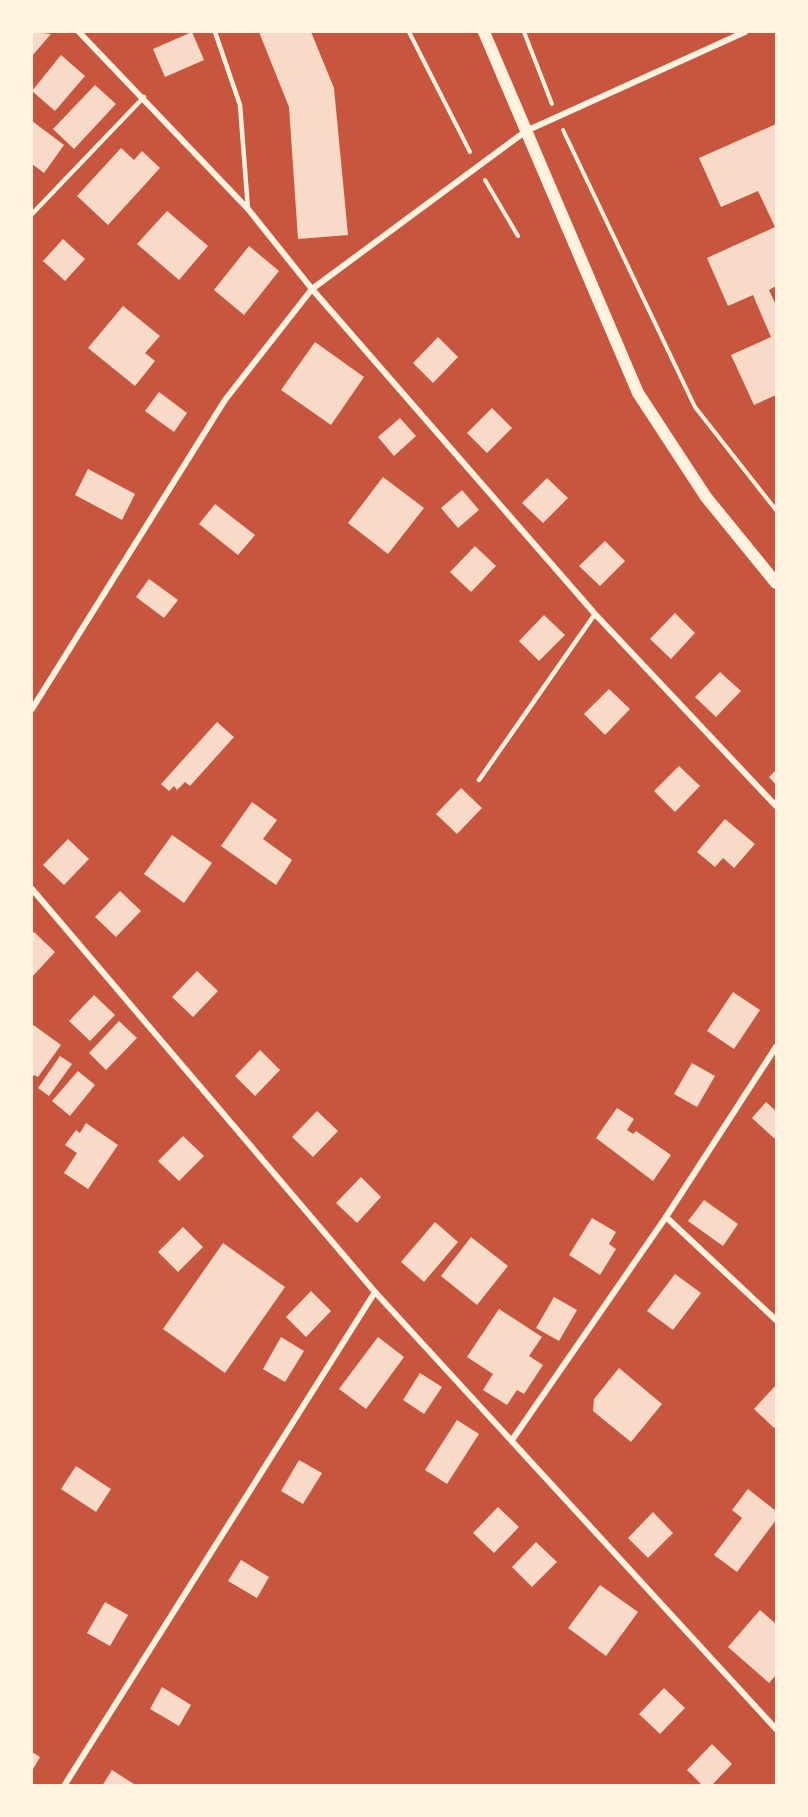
<svg xmlns="http://www.w3.org/2000/svg" width="808" height="1817" viewBox="0 0 808 1817" font-family="'Exo 2',sans-serif">
	<rect width="100%" height="100%" fill="#c8553d"/>
	<g fill="#f7dbc8">
		<path d="M 32,32 L 51,34 L 32,56 Z"/>
		<path d="M 192,32 L 204,60 L 165,77 L 153,49 Z"/>
		<path d="M 259,32 L 311,32 L 334,88 L 348,235 L 298,239 L 289,107 Z"/>
		<path d="M 61,55 L 85,76 L 55,111 L 32,91 Z"/>
		<path d="M 95,85 L 116,104 L 74,149 L 53,129 Z"/>
		<path d="M 32,121 L 64,145 L 44,173 L 32,164 Z"/>
		<path d="M 776,124 L 776,286 L 769,290 L 776,305 L 776,395 L 754,405 L 731,355 L 771,337 L 753,295 L 728,306 L 707,258 L 775,227 L 758,191 L 721,207 L 699,158 Z"/>
		<path d="M 121,148 L 134,160 L 142,151 L 160,168 L 108,225 L 77,196 Z"/>
		<path d="M 167,211 L 208,246 L 179,280 L 137,244 Z"/>
		<path d="M 63,239 L 85,259 L 65,281 L 43,261 Z"/>
		<path d="M 249,246 L 279,271 L 244,315 L 214,290 Z"/>
		<path d="M 123,306 L 160,336 L 145,353 L 155,361 L 135,386 L 88,348 Z"/>
		<path d="M 438,337 L 458,357 L 433,383 L 413,363 Z"/>
		<path d="M 315,342 L 364,377 L 331,425 L 281,390 Z"/>
		<path d="M 159,392 L 187,413 L 174,432 L 145,411 Z"/>
		<path d="M 492,408 L 512,428 L 487,453 L 467,433 Z"/>
		<path d="M 400,418 L 416,436 L 394,456 L 378,437 Z"/>
		<path d="M 88,469 L 135,494 L 122,520 L 75,495 Z"/>
		<path d="M 383,477 L 424,508 L 388,554 L 348,523 Z"/>
		<path d="M 547,478 L 568,498 L 543,523 L 522,503 Z"/>
		<path d="M 462,490 L 479,510 L 458,528 L 441,508 Z"/>
		<path d="M 215,504 L 255,535 L 238,555 L 199,524 Z"/>
		<path d="M 605,541 L 625,561 L 600,586 L 579,566 Z"/>
		<path d="M 475,546 L 496,566 L 471,592 L 450,572 Z"/>
		<path d="M 149,579 L 178,600 L 164,618 L 136,597 Z"/>
		<path d="M 675,613 L 695,633 L 671,659 L 650,639 Z"/>
		<path d="M 544,615 L 565,635 L 539,661 L 519,641 Z"/>
		<path d="M 720,672 L 741,691 L 716,717 L 695,697 Z"/>
		<path d="M 609,689 L 630,709 L 605,735 L 584,714 Z"/>
		<path d="M 217,722 L 234,737 L 190,786 L 185,782 L 177,790 L 174,786 L 169,791 L 161,784 Z"/>
		<path d="M 679,766 L 700,786 L 675,812 L 654,791 Z"/>
		<path d="M 776,770 L 776,785 L 769,777 Z"/>
		<path d="M 461,788 L 482,808 L 457,834 L 436,814 Z"/>
		<path d="M 252,802 L 277,820 L 263,839 L 292,860 L 276,885 L 221,846 Z"/>
		<path d="M 725,819 L 755,844 L 734,868 L 723,858 L 715,867 L 697,852 Z"/>
		<path d="M 172,835 L 212,863 L 184,903 L 144,874 Z"/>
		<path d="M 68,839 L 89,859 L 64,885 L 43,865 Z"/>
		<path d="M 120,891 L 141,911 L 116,937 L 95,917 Z"/>
		<path d="M 34,932 L 55,952 L 32,977 L 32,934 Z"/>
		<path d="M 197,971 L 218,991 L 193,1017 L 172,997 Z"/>
		<path d="M 733,992 L 760,1010 L 734,1049 L 707,1031 Z"/>
		<path d="M 94,995 L 115,1015 L 90,1041 L 69,1021 Z"/>
		<path d="M 119,1021 L 137,1038 L 106,1070 L 89,1053 Z"/>
		<path d="M 32,1024 L 61,1045 L 38,1077 L 34,1075 L 32,1078 Z"/>
		<path d="M 260,1050 L 280,1070 L 255,1096 L 235,1076 Z"/>
		<path d="M 60,1056 L 72,1064 L 49,1096 L 38,1088 Z"/>
		<path d="M 692,1063 L 715,1076 L 697,1107 L 674,1094 Z"/>
		<path d="M 78,1071 L 95,1085 L 70,1116 L 52,1101 Z"/>
		<path d="M 766,1102 L 776,1111 L 776,1140 L 752,1118 Z"/>
		<path d="M 617,1108 L 634,1119 L 627,1130 L 633,1134 L 636,1131 L 671,1155 L 653,1181 L 596,1138 Z"/>
		<path d="M 317,1111 L 338,1131 L 313,1157 L 292,1137 Z"/>
		<path d="M 86,1123 L 118,1145 L 88,1189 L 64,1173 L 77,1153 L 65,1145 L 76,1130 L 80,1133 Z"/>
		<path d="M 183,1136 L 204,1156 L 179,1181 L 158,1161 Z"/>
		<path d="M 361,1177 L 381,1197 L 357,1223 L 336,1203 Z"/>
		<path d="M 704,1200 L 738,1224 L 723,1246 L 688,1221 Z"/>
		<path d="M 592,1218 L 616,1232 L 609,1244 L 616,1249 L 600,1275 L 569,1255 Z"/>
		<path d="M 435,1222 L 458,1242 L 424,1282 L 401,1262 Z"/>
		<path d="M 183,1227 L 203,1247 L 178,1272 L 158,1252 Z"/>
		<path d="M 471,1237 L 508,1266 L 477,1305 L 441,1276 Z"/>
		<path d="M 223,1243 L 285,1287 L 225,1373 L 163,1329 Z"/>
		<path d="M 675,1274 L 701,1293 L 673,1330 L 647,1311 Z"/>
		<path d="M 311,1291 L 331,1311 L 306,1337 L 286,1317 Z"/>
		<path d="M 554,1297 L 577,1310 L 559,1341 L 536,1328 Z"/>
		<path d="M 499,1309 L 542,1337 L 529,1356 L 543,1365 L 524,1394 L 517,1390 L 507,1405 L 483,1390 L 493,1374 L 467,1357 Z"/>
		<path d="M 281,1337 L 304,1351 L 285,1382 L 263,1369 Z"/>
		<path d="M 378,1337 L 404,1357 L 366,1409 L 339,1389 Z"/>
		<path d="M 619,1368 L 662,1404 L 631,1442 L 593,1411 L 594,1399 Z"/>
		<path d="M 420,1373 L 442,1387 L 424,1414 L 403,1400 Z"/>
		<path d="M 776,1385 L 776,1426 L 774,1428 L 754,1409 Z"/>
		<path d="M 457,1420 L 479,1434 L 447,1484 L 425,1470 Z"/>
		<path d="M 299,1460 L 322,1473 L 303,1504 L 281,1491 Z"/>
		<path d="M 76,1466 L 111,1489 L 96,1512 L 61,1489 Z"/>
		<path d="M 748,1489 L 776,1511 L 776,1520 L 737,1572 L 714,1555 L 742,1518 L 732,1510 Z"/>
		<path d="M 498,1507 L 519,1527 L 494,1553 L 473,1533 Z"/>
		<path d="M 653,1512 L 673,1533 L 648,1558 L 628,1538 Z"/>
		<path d="M 536,1542 L 557,1562 L 532,1587 L 512,1567 Z"/>
		<path d="M 241,1560 L 269,1577 L 257,1598 L 228,1581 Z"/>
		<path d="M 600,1585 L 638,1612 L 606,1656 L 568,1628 Z"/>
		<path d="M 105,1602 L 128,1615 L 110,1646 L 87,1633 Z"/>
		<path d="M 760,1610 L 776,1624 L 776,1675 L 769,1683 L 728,1647 Z"/>
		<path d="M 162,1687 L 191,1705 L 179,1726 L 150,1709 Z"/>
		<path d="M 664,1688 L 685,1708 L 660,1734 L 639,1714 Z"/>
		<path d="M 712,1744 L 732,1764 L 711,1786 L 703,1786 L 687,1770 Z"/>
		<path d="M 32,1752 L 40,1757 L 32,1771 Z"/>
		<path d="M 112,1770 L 137,1786 L 102,1786 Z"/>
	</g>
	<g fill="none" stroke-linecap="round" stroke-linejoin="round">
		<g stroke="#fff3e0" stroke-width="4">
			<path d="M 409,32 L 470,152"/>
			<path d="M 524,32 L 552,104"/>
			<path d="M 563,130 L 695,407 L 776,510"/>
			<path d="M 485,180 L 518,236"/>
		</g>
		<g stroke="#fff3e0" stroke-width="4.5">
			<path d="M 215,32 L 240,105 L 248,209"/>
			<path d="M 32,214 L 144,97"/>
			<path d="M 479,780 L 595,614"/>
		</g>
		<g stroke="#fff3e0" stroke-width="6">
			<path d="M 79,32 L 248,209 L 312,289 L 595,614 L 776,806"/>
			<path d="M 32,709 L 225,400 L 312,289 L 526,131 L 745,32"/>
			<path d="M 32,889 L 375,1292 L 776,1729"/>
			<path d="M 666,1217 L 776,1320"/>
			<path d="M 512,1440 L 666,1217 L 776,1047"/>
			<path d="M 64,1786 L 375,1292"/>
		</g>
		<path stroke="#fff3e0" stroke-width="12" d="M 484,32 L 638,393 L 706,497 L 776,583"/>
	</g>
	<rect width="808" height="1817" fill="none" stroke="#fff3e0" stroke-width="66"/>
</svg>
